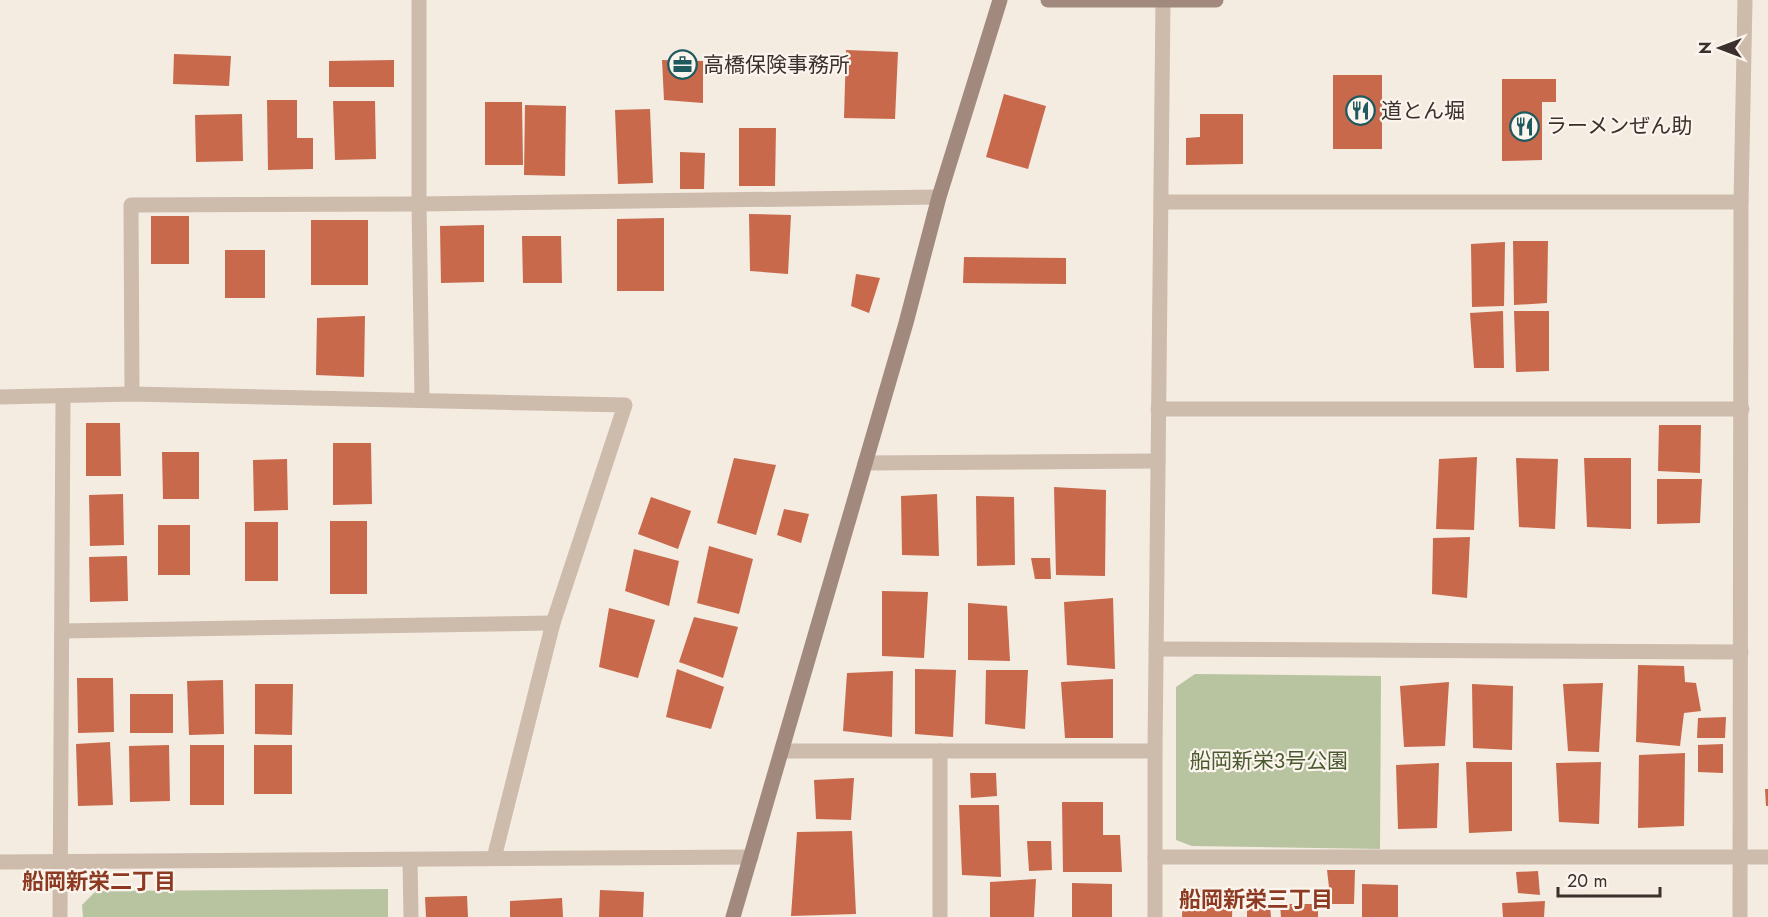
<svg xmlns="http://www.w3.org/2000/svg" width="1768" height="917" viewBox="0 0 1768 917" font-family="Jost,'Noto Sans JP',sans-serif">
	<rect width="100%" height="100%" fill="#f4ebe1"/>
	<g fill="#b8c4a0">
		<path d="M 1195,674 L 1381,676 L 1380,849 L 1192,846 L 1176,840 L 1176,687 Z"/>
		<path d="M 388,889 L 388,917 L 83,917 L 82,905 L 96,891 Z"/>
	</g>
	<g fill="#c8694b">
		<path d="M 846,50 L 898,52 L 895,119 L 844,118 Z"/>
		<path d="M 174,54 L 231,56 L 229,86 L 173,84 Z"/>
		<path d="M 394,60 L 394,87 L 329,87 L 329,61 Z"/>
		<path d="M 662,60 L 703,61 L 703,103 L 664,100 Z"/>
		<rect x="1333" y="75" width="49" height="74"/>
		<path d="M 1502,79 L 1556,79 L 1556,102 L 1542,102 L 1542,160 L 1502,161 Z"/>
		<path d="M 1004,94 L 1046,106 L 1028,169 L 986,157 Z"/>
		<path d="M 267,100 L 297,100 L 297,138 L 313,138 L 313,169 L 268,170 Z"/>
		<path d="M 333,101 L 375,101 L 376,159 L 335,160 Z"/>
		<path d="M 485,102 L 522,102 L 523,165 L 485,165 Z"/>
		<path d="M 525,105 L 566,106 L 565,176 L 524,175 Z"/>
		<path d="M 650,109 L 653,183 L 618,184 L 615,110 Z"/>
		<path d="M 242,114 L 243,161 L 196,162 L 195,115 Z"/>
		<path d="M 1200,114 L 1243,114 L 1243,164 L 1186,165 L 1186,138 L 1200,137 Z"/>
		<path d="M 739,128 L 776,128 L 775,186 L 739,186 Z"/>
		<path d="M 680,152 L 705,153 L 704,189 L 680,189 Z"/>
		<path d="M 749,214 L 791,215 L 788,274 L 750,271 Z"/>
		<rect x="151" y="216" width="38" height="48"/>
		<path d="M 664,218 L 664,291 L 617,291 L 617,219 Z"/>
		<rect x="311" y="220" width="57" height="65"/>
		<path d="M 484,225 L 484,282 L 441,283 L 440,226 Z"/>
		<path d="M 522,236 L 561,236 L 562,283 L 523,283 Z"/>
		<path d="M 1513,241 L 1548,241 L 1547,303 L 1514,305 Z"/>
		<path d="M 1505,242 L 1504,306 L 1472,307 L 1471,244 Z"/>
		<rect x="225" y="250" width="40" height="48"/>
		<path d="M 964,257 L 1066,258 L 1066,284 L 963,283 Z"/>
		<path d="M 856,274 L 880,278 L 869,313 L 851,306 Z"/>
		<path d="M 1503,311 L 1504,368 L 1474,368 L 1470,313 Z"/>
		<path d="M 1514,311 L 1549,311 L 1549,371 L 1516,372 Z"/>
		<path d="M 365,316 L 364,377 L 316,375 L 317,318 Z"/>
		<path d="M 86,423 L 120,423 L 121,476 L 86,476 Z"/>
		<path d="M 1659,425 L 1701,425 L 1700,473 L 1658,471 Z"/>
		<path d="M 333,443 L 371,443 L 372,504 L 333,505 Z"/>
		<path d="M 162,452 L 199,452 L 199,499 L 163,499 Z"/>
		<path d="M 1477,457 L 1474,530 L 1436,529 L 1439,459 Z"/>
		<path d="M 734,458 L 776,465 L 756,535 L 717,523 Z"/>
		<path d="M 1516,458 L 1558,459 L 1555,529 L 1519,527 Z"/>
		<path d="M 1584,458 L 1631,458 L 1631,529 L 1587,527 Z"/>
		<path d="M 287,459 L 288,510 L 254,511 L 253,460 Z"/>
		<path d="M 1657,479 L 1702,479 L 1700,523 L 1657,524 Z"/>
		<path d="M 1054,487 L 1106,490 L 1105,576 L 1056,575 Z"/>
		<path d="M 123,494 L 124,545 L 90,546 L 89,495 Z"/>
		<path d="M 937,494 L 939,556 L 902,555 L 901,496 Z"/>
		<path d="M 976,496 L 1014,497 L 1015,565 L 977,566 Z"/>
		<path d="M 651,497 L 691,511 L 678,549 L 638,534 Z"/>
		<path d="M 784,509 L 809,514 L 801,543 L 777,535 Z"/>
		<rect x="330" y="521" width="37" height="73"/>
		<rect x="245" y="522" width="33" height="59"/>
		<rect x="158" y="525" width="32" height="50"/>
		<path d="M 1470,537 L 1467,598 L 1432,594 L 1433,538 Z"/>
		<path d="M 709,546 L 753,559 L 739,614 L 697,603 Z"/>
		<path d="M 634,549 L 679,561 L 669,606 L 625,591 Z"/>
		<path d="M 127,556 L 128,601 L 90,602 L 89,557 Z"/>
		<path d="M 1031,558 L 1050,558 L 1051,579 L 1035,579 Z"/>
		<path d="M 882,591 L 928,592 L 924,658 L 882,656 Z"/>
		<path d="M 1113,598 L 1115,669 L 1067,665 L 1064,602 Z"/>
		<path d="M 968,603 L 1007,606 L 1010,661 L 968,660 Z"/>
		<path d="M 609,608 L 655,620 L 638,678 L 599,667 Z"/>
		<path d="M 694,617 L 738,627 L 723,678 L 679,662 Z"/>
		<path d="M 1638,665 L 1684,666 L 1685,682 L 1696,683 L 1701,711 L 1684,713 L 1680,746 L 1636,742 Z"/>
		<path d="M 677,669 L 724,687 L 711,729 L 666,717 Z"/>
		<path d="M 915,669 L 956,670 L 953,737 L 915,734 Z"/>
		<path d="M 986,670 L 1028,670 L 1025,729 L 985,724 Z"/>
		<path d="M 893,671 L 892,737 L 843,731 L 847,673 Z"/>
		<path d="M 77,678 L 113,678 L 114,732 L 78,733 Z"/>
		<path d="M 1113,679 L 1113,738 L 1065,738 L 1061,682 Z"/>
		<path d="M 223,680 L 224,734 L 189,735 L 187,681 Z"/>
		<path d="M 1449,682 L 1445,746 L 1404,747 L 1400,686 Z"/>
		<path d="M 1603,683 L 1599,752 L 1568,751 L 1563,684 Z"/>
		<path d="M 255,684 L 293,684 L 292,735 L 255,734 Z"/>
		<path d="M 1472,684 L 1513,686 L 1512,750 L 1473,748 Z"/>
		<rect x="130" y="694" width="43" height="39"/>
		<path d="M 1726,717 L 1725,738 L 1697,738 L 1698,718 Z"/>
		<path d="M 110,742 L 113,805 L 78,806 L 76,744 Z"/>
		<path d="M 1723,744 L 1723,773 L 1698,772 L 1698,745 Z"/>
		<path d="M 169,745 L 170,801 L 130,802 L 129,746 Z"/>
		<rect x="190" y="745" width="34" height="60"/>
		<rect x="254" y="745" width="38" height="49"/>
		<path d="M 1685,753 L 1684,826 L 1638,828 L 1639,755 Z"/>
		<path d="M 1466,762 L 1512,762 L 1512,831 L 1469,833 Z"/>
		<path d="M 1601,762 L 1599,824 L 1559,822 L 1556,763 Z"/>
		<path d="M 1439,763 L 1437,828 L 1398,829 L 1396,765 Z"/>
		<path d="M 970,773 L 996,773 L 997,796 L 971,798 Z"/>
		<path d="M 854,778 L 851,820 L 816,819 L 814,780 Z"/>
		<path d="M 1765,789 L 1768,789 L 1768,806 L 1766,806 Z"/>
		<path d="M 1062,802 L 1103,802 L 1103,835 L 1120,835 L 1122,872 L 1063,872 Z"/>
		<path d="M 959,805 L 999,805 L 1001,877 L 962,875 Z"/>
		<path d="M 852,831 L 856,914 L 791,916 L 797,832 Z"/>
		<path d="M 1027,841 L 1051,841 L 1052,870 L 1029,871 Z"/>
		<path d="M 1327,870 L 1355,870 L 1354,904 L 1331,904 Z"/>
		<path d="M 1538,871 L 1540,895 L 1518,893 L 1516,872 Z"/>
		<path d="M 1036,879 L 1034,917 L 990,917 L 990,882 Z"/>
		<path d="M 1072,883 L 1112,884 L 1112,917 L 1072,917 Z"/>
		<path d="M 1362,884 L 1398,885 L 1398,917 L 1362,917 Z"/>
		<path d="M 1183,888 L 1233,890 L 1232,917 L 1182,917 Z"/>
		<path d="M 600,890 L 644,892 L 643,917 L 599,917 Z"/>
		<path d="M 467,896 L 468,917 L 426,917 L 425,897 Z"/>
		<path d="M 562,898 L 563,917 L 510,917 L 510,901 Z"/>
		<path d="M 1545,901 L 1544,917 L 1503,917 L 1502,903 Z"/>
		<path d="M 1280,904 L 1318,904 L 1318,917 L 1281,917 Z"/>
		<path d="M 1270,906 L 1271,917 L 1247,917 L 1247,908 Z"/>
	</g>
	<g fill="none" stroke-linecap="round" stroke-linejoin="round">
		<g stroke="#cdbbac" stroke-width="15">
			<path d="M 419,0 L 419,204 L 422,399"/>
			<path d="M 1161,202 L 1741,202"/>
			<path d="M 132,394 L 131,205 L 419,204 L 939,197"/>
			<path d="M 0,397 L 132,394 L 625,405 L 553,623 L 494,858"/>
			<path d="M 1158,409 L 1742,409"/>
			<path d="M 865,463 L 1158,461"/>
			<path d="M 62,631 L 553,623"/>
			<path d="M 1156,649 L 1741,652"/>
			<path d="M 783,751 L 1155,751"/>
			<path d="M 940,751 L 940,917"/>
			<path d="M 1155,857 L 1768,857"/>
			<path d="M 410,860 L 411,917"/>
			<path d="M 0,862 L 751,857"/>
			<path d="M 60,917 L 63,397"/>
			<path d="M 1155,917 L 1155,751 L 1163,0"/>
			<path d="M 1740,917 L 1741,202 L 1745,0"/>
		</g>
		<g stroke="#a18a7d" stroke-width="15">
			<path d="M 1048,0 L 1216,0"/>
			<path d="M 733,917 L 906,323 L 939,197 L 1000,0"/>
		</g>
	</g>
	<defs>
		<symbol id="office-ring" viewBox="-11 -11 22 22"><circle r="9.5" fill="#fbf5ee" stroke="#1f5a5e" stroke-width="1.5"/><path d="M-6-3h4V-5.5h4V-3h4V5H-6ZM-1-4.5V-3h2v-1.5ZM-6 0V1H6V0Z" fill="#1f5a5e"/></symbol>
		<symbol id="restaurant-ring" viewBox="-11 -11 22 22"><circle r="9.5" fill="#fbf5ee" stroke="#1f5a5e" stroke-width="1.5"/><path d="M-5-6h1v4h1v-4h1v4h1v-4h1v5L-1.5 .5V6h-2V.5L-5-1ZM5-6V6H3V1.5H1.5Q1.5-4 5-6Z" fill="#1f5a5e"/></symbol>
	</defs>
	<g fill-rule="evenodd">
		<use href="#office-ring" x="666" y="48" width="33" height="33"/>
		<use href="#restaurant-ring" x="1344" y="94" width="33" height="33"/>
		<use href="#restaurant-ring" x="1508" y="110" width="33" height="33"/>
	</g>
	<g text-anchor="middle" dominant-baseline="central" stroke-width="4.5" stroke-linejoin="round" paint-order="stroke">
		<g font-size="21" fill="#3b302b" stroke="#fbf5ee" text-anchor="start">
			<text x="703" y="65">高橋保険事務所</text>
			<text x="1381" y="111">道とん堀</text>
			<text x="1546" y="126">ラーメンぜん助</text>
		</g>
		<g font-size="21" fill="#4a5a2e" stroke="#fbf5ee">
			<text x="1269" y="761">船岡新栄3号公園</text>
		</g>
		<g font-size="22" font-weight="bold" fill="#8c3b22" stroke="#fbf5ee">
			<text x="99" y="881">船岡新栄二丁目</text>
			<text x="1256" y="899">船岡新栄三丁目</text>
		</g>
	</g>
	<g transform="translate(1720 48) rotate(270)" stroke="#fbf5ee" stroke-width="4.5" paint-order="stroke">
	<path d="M0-4.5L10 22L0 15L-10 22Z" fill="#3b302b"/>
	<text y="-9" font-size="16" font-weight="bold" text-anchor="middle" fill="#3b302b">N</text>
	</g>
	<path d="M1558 887v9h102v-9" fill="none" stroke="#3b302b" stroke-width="3"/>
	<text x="1567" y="887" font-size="18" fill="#3b302b" stroke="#fbf5ee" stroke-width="4.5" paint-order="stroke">20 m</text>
</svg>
